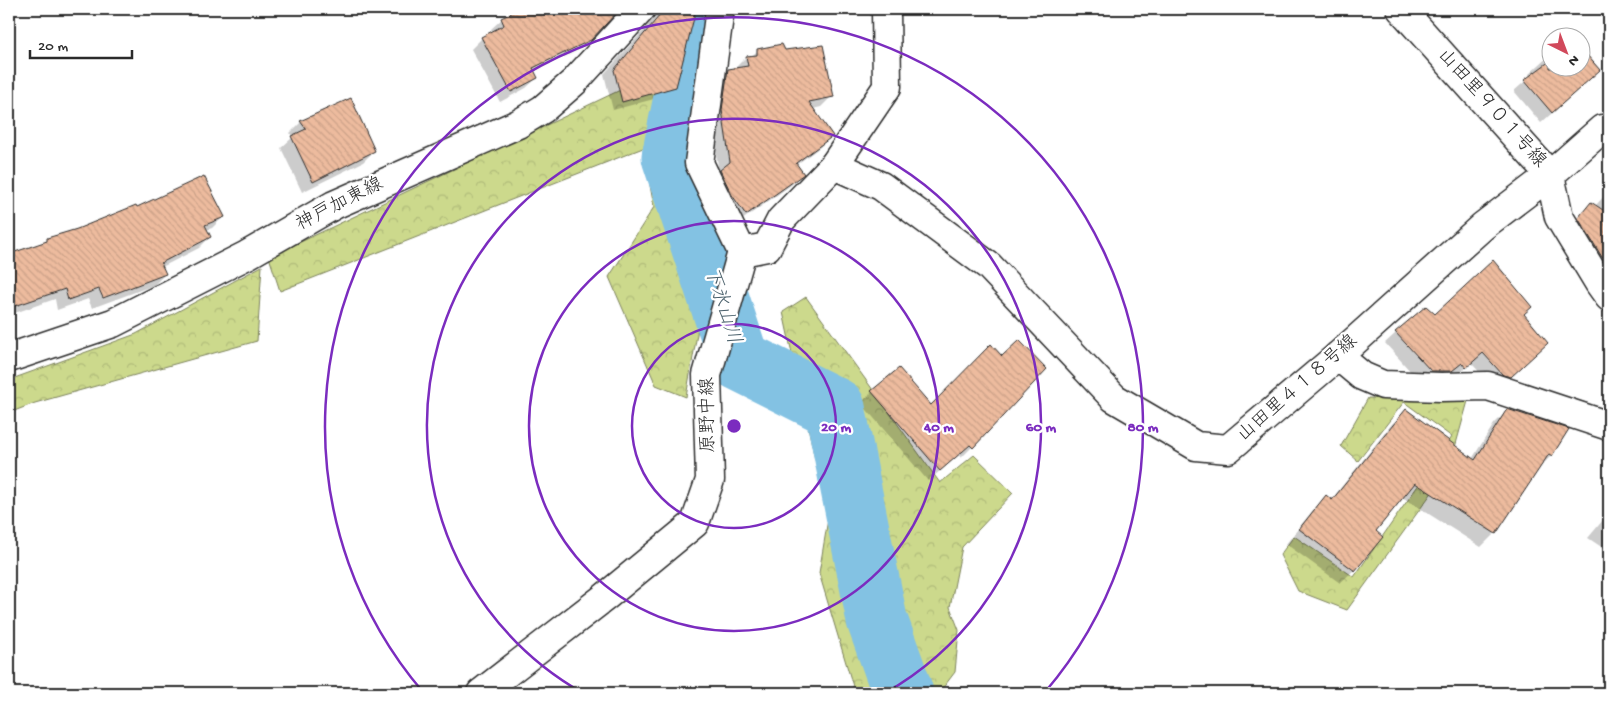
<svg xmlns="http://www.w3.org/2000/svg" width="1618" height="702" viewBox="0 0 1618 702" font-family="'Gochi Hand','Klee One',sans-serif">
	<defs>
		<pattern id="forest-crowns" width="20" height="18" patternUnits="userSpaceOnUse" patternTransform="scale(1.25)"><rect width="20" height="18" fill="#ccd98c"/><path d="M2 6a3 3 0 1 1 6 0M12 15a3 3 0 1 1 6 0" fill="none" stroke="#afba79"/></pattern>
		<pattern id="building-back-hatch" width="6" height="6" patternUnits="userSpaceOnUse" patternTransform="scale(1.25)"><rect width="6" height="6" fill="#edbb9e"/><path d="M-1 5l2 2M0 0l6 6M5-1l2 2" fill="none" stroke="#cba188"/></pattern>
	</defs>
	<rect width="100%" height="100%" fill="#fff"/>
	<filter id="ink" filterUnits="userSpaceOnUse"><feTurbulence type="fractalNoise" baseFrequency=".02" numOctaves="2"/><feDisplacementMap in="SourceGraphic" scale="10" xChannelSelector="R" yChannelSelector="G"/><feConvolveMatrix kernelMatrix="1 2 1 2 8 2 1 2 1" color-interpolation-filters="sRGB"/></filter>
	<g filter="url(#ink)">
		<g fill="url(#forest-crowns)" stroke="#7c825c">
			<path d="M 675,64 L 698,202 L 704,294 L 686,397 L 656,385 L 609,277 L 654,207 L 643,148 L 280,291 L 269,257 Z"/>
			<path d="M 262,266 L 257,341 L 35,403 L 9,413 L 9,380 L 136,334 Z"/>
			<path d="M 806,297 L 940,483 L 974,455 L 1013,493 L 962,547 L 950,607 L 959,630 L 955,672 L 939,693 L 855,693 L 819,573 L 828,519 L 783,312 Z"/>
			<path d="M 1368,398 L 1468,401 L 1449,469 L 1347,610 L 1298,591 L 1280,555 L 1294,536 L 1354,577 L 1452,437 L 1404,402 L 1358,461 L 1341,446 Z"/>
		</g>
		<g fill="#0003">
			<path d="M 523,9 L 618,9 L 579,50 L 534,72 L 537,78 L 526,88 L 500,102 L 471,49 L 482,38 L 493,33 L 491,29 L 502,19 Z"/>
			<path d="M 648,9 L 675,9 L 694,15 L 675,86 L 665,96 L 613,110 L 604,74 L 644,30 L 648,22 Z"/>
			<path d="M 758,50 L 785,52 L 832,96 L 821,107 L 813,109 L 831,136 L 820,147 L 796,165 L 802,174 L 791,185 L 735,225 L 719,172 L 711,122 L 717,81 L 728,70 L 735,68 L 746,57 L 751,57 Z"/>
			<path d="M 1550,55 L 1550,68 L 1580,68 L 1588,81 L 1541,123 L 1514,91 L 1530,77 L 1529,74 Z"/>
			<path d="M 301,122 L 374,151 L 363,162 L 302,192 L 281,148 L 293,137 L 290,133 Z"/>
			<path d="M 1609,191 L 1609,267 L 1600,276 L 1567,230 L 1591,204 L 1595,206 Z"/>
			<path d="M 136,208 L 223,217 L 212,228 L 206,230 L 210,237 L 199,248 L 162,267 L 165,274 L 154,285 L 92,308 L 88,299 L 57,310 L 55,299 L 9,315 L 9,256 L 44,244 L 48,239 Z"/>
			<path d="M 1523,314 L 1535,354 L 1499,387 L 1492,385 L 1471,363 L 1454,378 L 1420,382 L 1385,343 L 1396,333 L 1435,316 Z"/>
			<path d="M 872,392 L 931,407 L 972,447 L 961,458 L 959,455 L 928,481 L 861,403 Z"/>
			<path d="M 1508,410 L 1567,430 L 1551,456 L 1539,468 L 1495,533 L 1481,547 L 1402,497 L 1374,531 L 1354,570 L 1340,583 L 1286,544 L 1313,510 L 1327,497 L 1331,500 L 1392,424 L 1406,411 L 1472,459 L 1494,424 Z"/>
			<path d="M 1609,513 L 1609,552 L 1588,538 Z"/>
			<path d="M 1609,597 L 1609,610 L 1603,606 Z"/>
		</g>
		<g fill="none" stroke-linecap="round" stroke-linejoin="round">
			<path stroke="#83c2e3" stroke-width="61" d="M 702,9 L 672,157 L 739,360 L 835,408 L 877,620 L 903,693"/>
		</g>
		<g fill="url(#building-back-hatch)" stroke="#2b2b2b">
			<path d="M 520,9 L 620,9 L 591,40 L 533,68 L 538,78 L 511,92 L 481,37 L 504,25 L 501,18 Z"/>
			<path d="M 665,9 L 679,9 L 695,14 L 676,87 L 622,102 L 614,70 Z"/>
			<path d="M 782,44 L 785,50 L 823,45 L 834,97 L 809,102 L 833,136 L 796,163 L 804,174 L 746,215 L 732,195 L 720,170 L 730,162 L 722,110 L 728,69 L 748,66 L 746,56 L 757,55 L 757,49 Z"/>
			<path d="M 1580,47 L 1600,70 L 1552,113 L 1524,80 L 1550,61 L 1550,68 L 1580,68 Z"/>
			<path d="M 351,98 L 375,151 L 313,182 L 291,136 L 306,129 L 300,121 Z"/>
			<path d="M 204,176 L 225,217 L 205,225 L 211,237 L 161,263 L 166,274 L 103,298 L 99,289 L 68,300 L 65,289 L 9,308 L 9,254 L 47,241 L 47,238 L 77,229 L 136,205 L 137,207 Z"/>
			<path d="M 1591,202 L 1609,214 L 1609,264 L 1602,257 L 1578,218 Z"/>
			<path d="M 1493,260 L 1532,307 L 1524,314 L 1548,343 L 1511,377 L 1503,375 L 1483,353 L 1466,368 L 1462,363 L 1452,371 L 1431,371 L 1395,332 L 1426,306 L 1435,314 Z"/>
			<path d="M 1019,340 L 1047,369 L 973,448 L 970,445 L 940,471 L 871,391 L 899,368 L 931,405 L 991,344 L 1002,356 Z"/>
			<path d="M 1406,409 L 1475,460 L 1507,409 L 1569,429 L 1552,456 L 1549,454 L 1496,534 L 1415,483 L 1376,531 L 1383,537 L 1355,571 L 1299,529 L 1326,495 L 1332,500 Z"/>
		</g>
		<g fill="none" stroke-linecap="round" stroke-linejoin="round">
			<defs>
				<g id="street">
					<path d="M 720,9 L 699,163 L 742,252"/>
					<path d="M 1401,9 L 1550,175 L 1559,217 L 1599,283 L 1609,297"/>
					<path d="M 834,165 L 881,186 L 989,266 L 1114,398 L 1196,446 L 1228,449 L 1338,356 L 1483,226 L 1550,175 L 1602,129 L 1609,129"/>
					<path d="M 1338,356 L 1362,376 L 1383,385 L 1441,387 L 1488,386 L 1609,426"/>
					<path d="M 481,693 L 605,597 L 695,523 L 710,480 L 707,375 L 742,252 L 767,247 L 781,220 L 834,165 L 887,87 L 886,9"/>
				</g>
				<path id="secondary" d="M 9,358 L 113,323 L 247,255 L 334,205 L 518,124 L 543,109 L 574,82 L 641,9"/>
			</defs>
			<use href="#street" stroke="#2b2b2b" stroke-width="31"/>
			<use href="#secondary" stroke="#2b2b2b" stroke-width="31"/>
			<use href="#street" stroke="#fff" stroke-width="28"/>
			<use href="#secondary" stroke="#fff" stroke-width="28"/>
		</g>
	</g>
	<g fill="none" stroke="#7b2cbf" stroke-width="2.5">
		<circle cx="734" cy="426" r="102"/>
		<circle cx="734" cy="426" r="205"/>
		<path d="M583 693A307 307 0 1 1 885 693"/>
		<path d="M423 692A409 409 0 1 1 1045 692"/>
	</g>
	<g text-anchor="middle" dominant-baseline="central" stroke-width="4.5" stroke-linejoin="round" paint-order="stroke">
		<g font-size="19" fill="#2b2b2b" stroke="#fff">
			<text transform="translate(1491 109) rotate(48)">山田里９０１号線</text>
			<text transform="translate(340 205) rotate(-27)">神戸加東線</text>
			<text transform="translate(1298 389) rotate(-41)">山田里４１８号線</text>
			<text transform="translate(709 415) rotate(-91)">原野中線</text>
		</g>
		<g font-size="20" font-style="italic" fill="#4a606b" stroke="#fff">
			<text transform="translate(721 306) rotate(72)">下氷山川</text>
		</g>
	</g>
	<circle cx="734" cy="426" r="8" fill="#7b2cbf" stroke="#fff" stroke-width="2.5"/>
	<g font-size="15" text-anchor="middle" font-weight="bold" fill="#7b2cbf" stroke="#fff" stroke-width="4.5" stroke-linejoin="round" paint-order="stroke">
		<text x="836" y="431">20 m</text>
		<text x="939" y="431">40 m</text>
		<text x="1041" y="431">60 m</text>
		<text x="1143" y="431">80 m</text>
	</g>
	<rect width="1618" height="702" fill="none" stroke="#fff" stroke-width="30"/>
	<rect x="15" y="15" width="1588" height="672" fill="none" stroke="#2b2b2b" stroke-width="2" filter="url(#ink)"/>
	<g transform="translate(1566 52) rotate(138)"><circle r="24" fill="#ffffff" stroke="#aaaaaa"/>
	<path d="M0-4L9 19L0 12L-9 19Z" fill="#d1495b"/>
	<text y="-8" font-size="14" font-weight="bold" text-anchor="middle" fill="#2b2b2b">N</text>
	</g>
	<path d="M30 50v8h102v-8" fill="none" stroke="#2b2b2b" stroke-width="2.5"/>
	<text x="38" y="50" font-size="15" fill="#2b2b2b" stroke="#ffffff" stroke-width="4" paint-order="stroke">20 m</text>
</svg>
